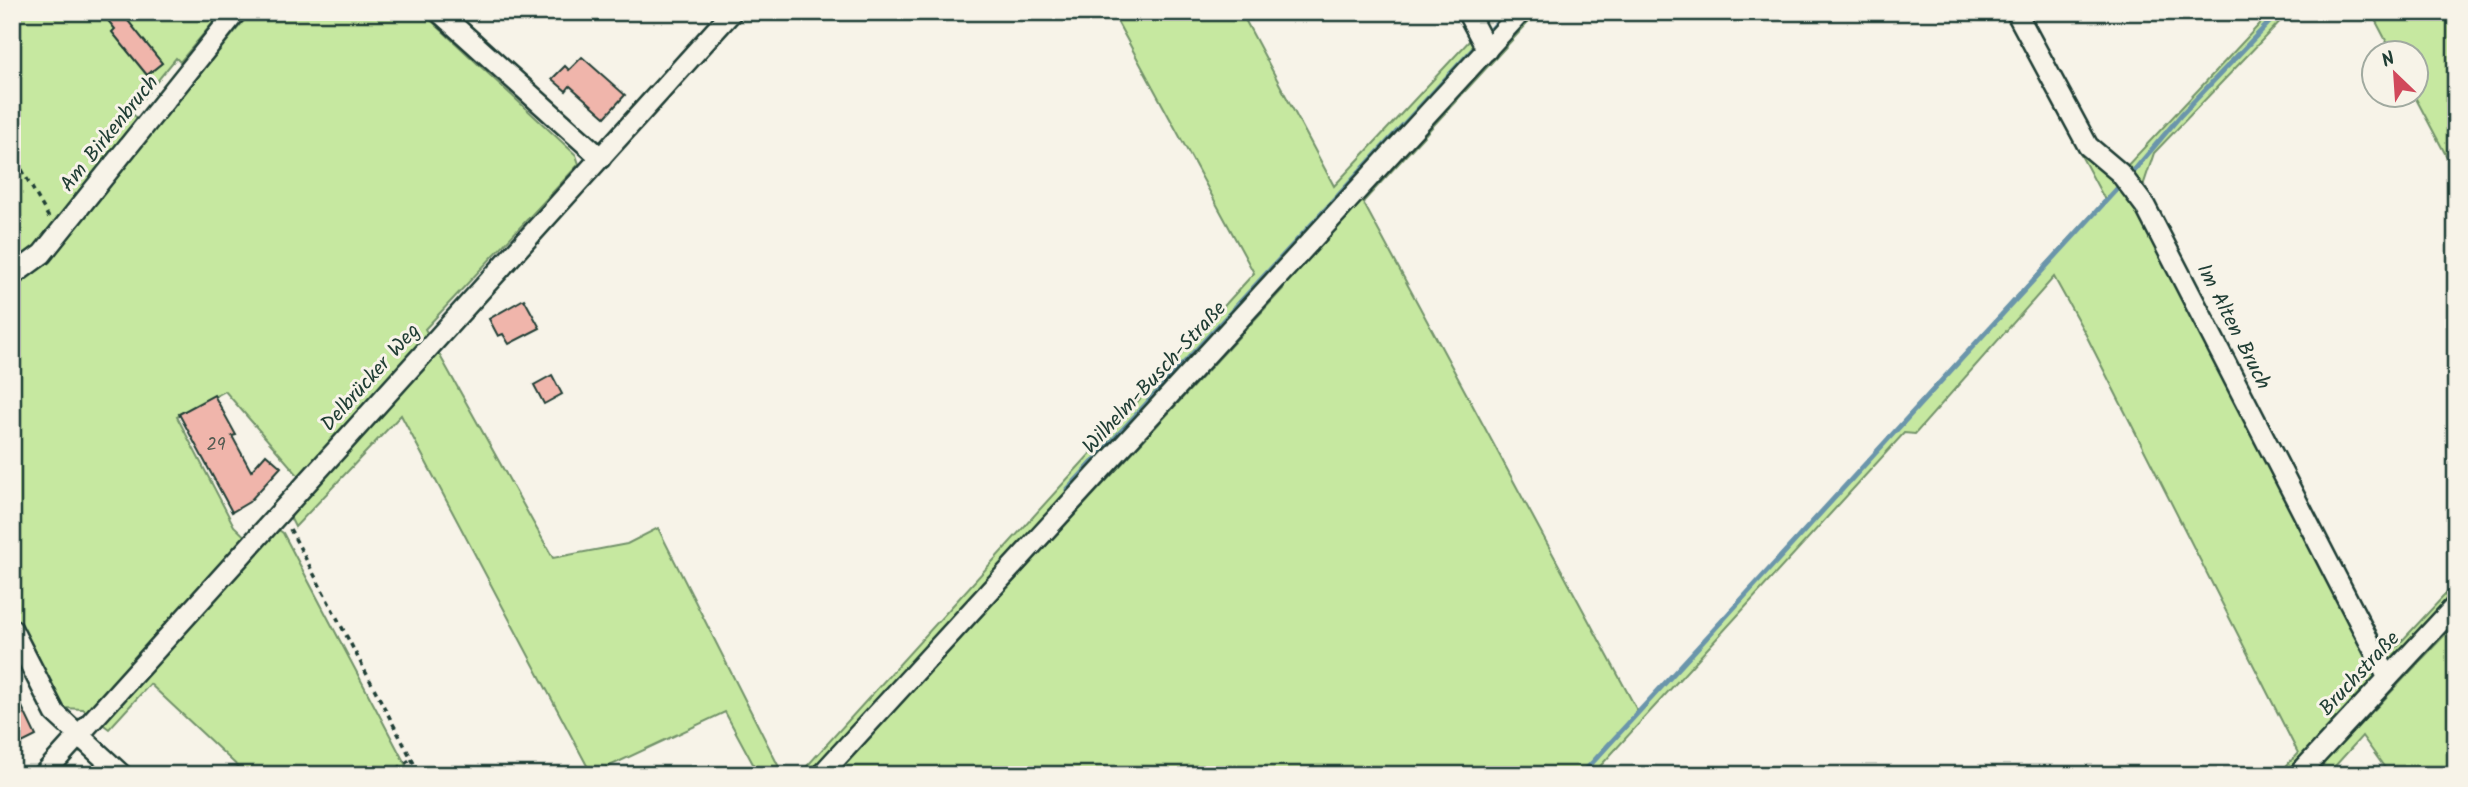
<svg xmlns="http://www.w3.org/2000/svg" width="2468" height="787" viewBox="0 0 2468 787" font-family="Kalam,sans-serif">
	<rect width="100%" height="100%" fill="#f7f3e8"/>
	<filter id="ink" filterUnits="userSpaceOnUse"><feTurbulence type="fractalNoise" baseFrequency=".0143" numOctaves="2"/><feDisplacementMap in="SourceGraphic" scale="14" xChannelSelector="R" yChannelSelector="G"/><feConvolveMatrix kernelMatrix="1 2 1 2 8 2 1 2 1" color-interpolation-filters="sRGB"/></filter>
	<g filter="url(#ink)">
		<g fill="#c6e8a0" stroke="#72926a" stroke-width="2" fill-rule="evenodd">
			<path d="M 12,12 L 222,12 L 180,62 L 176,58 L 131,113 L 140,120 L 57,248 L 251,12 L 422,12 L 576,155 L 579,164 L 425,329 L 553,558 L 627,544 L 658,528 L 783,775 L 759,775 L 725,712 L 603,769 L 605,775 L 592,775 L 401,415 L 295,527 L 289,515 L 311,490 L 225,391 L 177,417 L 234,526 L 257,548 L 276,528 L 283,533 L 411,775 L 247,775 L 150,684 L 109,729 L 83,709 L 63,708 L 12,622 ZM 127,20 L 162,63 L 147,75 L 112,32 Z"/>
			<path d="M 1112,12 L 1241,12 L 1334,186 L 1471,39 L 1478,53 L 815,775 L 799,775 L 1254,273 Z"/>
			<path d="M 1526,12 L 1538,12 L 1363,202 L 1638,712 L 2105,200 L 2004,12 L 2012,12 L 2085,149 L 2129,191 L 2377,671 L 2376,683 L 2366,694 L 2375,709 L 2456,623 L 2456,775 L 2390,775 L 2362,736 L 2327,775 L 2278,775 L 2298,753 L 2297,751 L 2085,333 L 2054,277 L 1915,434 L 1904,433 L 1594,773 L 1589,767 L 1581,775 L 835,775 L 1283,289 L 1278,282 Z"/>
			<path d="M 2271,12 L 2289,12 L 2154,153 L 2141,192 L 2124,169 Z"/>
			<path d="M 2371,12 L 2456,12 L 2456,174 L 2414,95 L 2416,52 L 2392,52 Z"/>
			<path d="M 2456,583 L 2456,604 L 2389,664 L 2384,660 Z"/>
		</g>
		<g fill="none" stroke-linecap="round" stroke-linejoin="round">
			<g stroke="#6b95ab" stroke-width="5">
				<path d="M 1490,31 L 1507,12"/>
				<path d="M 1067,490 L 1475,47"/>
				<path d="M 1581,775 L 2136,168 L 2181,115 L 2279,12"/>
			</g>
		</g>
		<g fill="#f0b5ab" stroke="#1f3d34" stroke-width="2">
			<path d="M 118,12 L 121,12 L 162,63 L 147,75 L 112,32 L 115,29 L 106,18 Z"/>
			<path d="M 582,57 L 625,95 L 605,117 L 570,86 L 566,91 L 552,79 L 565,66 L 569,70 Z"/>
			<path d="M 524,299 L 540,328 L 509,344 L 503,334 L 498,336 L 489,319 Z"/>
			<path d="M 552,375 L 562,394 L 544,404 L 534,385 Z"/>
			<path d="M 214,395 L 236,435 L 232,436 L 251,471 L 266,454 L 281,467 L 249,502 L 232,512 L 179,414 Z"/>
			<path d="M 12,686 L 36,736 L 12,748 Z"/>
		</g>
		<g fill="none" stroke-linecap="round" stroke-linejoin="round">
			<defs>
				<g id="minor">
					<path d="M 439,12 L 601,158"/>
					<path d="M 1467,12 L 1487,50"/>
					<path d="M 2016,12 L 2088,146 L 2120,173 L 2145,206 L 2388,678"/>
					<path d="M 12,276 L 42,254 L 236,12"/>
					<path d="M 12,629 L 55,713 L 122,775"/>
					<path d="M 43,775 L 732,12"/>
					<path d="M 821,775 L 1521,12"/>
					<path d="M 2298,775 L 2456,605"/>
				</g>
			</defs>
			<use href="#minor" stroke="#1f3d34" stroke-width="24"/>
			<g stroke="#1f3d34" stroke-width="3.5" stroke-dasharray="5 5" stroke-linecap="butt">
				<path d="M 12,152 L 49,218"/>
				<path d="M 290,529 L 420,775"/>
				<path d="M 389,775 L 411,759"/>
			</g>
			<use href="#minor" stroke="#f7f3e8" stroke-width="19"/>
		</g>
	</g>
	<g text-anchor="middle" dominant-baseline="central" stroke-width="6" stroke-linejoin="round" paint-order="stroke">
		<g font-size="18" fill="#535b52">
			<text x="216" y="445">29</text>
		</g>
		<g font-size="21" fill="#1f3d34" stroke="#f7f3e8">
			<text transform="translate(110 134) rotate(-51)">Am Birkenbruch</text>
			<text transform="translate(2233 327) rotate(63)">Im Alten Bruch</text>
			<text transform="translate(371 378) rotate(-48)">Delbrücker Weg</text>
			<text transform="translate(1155 378) rotate(-47)">Wilhelm-Busch-Straße</text>
			<text transform="translate(2360 674) rotate(-47)">Bruchstraße</text>
		</g>
	</g>
	<rect width="2468" height="787" fill="none" stroke="#f7f3e8" stroke-width="42"/>
	<rect x="21" y="21" width="2426" height="745" fill="none" stroke="#1f3d34" stroke-width="2.5" filter="url(#ink)"/>
	<g transform="translate(2395 74) rotate(335)"><circle r="33" fill="#f7f3e8" stroke="#a1aaa0" stroke-width="2"/>
	<path d="M0-5L12 26L0 18L-12 26Z" fill="#d1495b"/>
	<text y="-10" font-size="19" font-weight="bold" text-anchor="middle" fill="#1f3d34">N</text>
	</g>
</svg>
